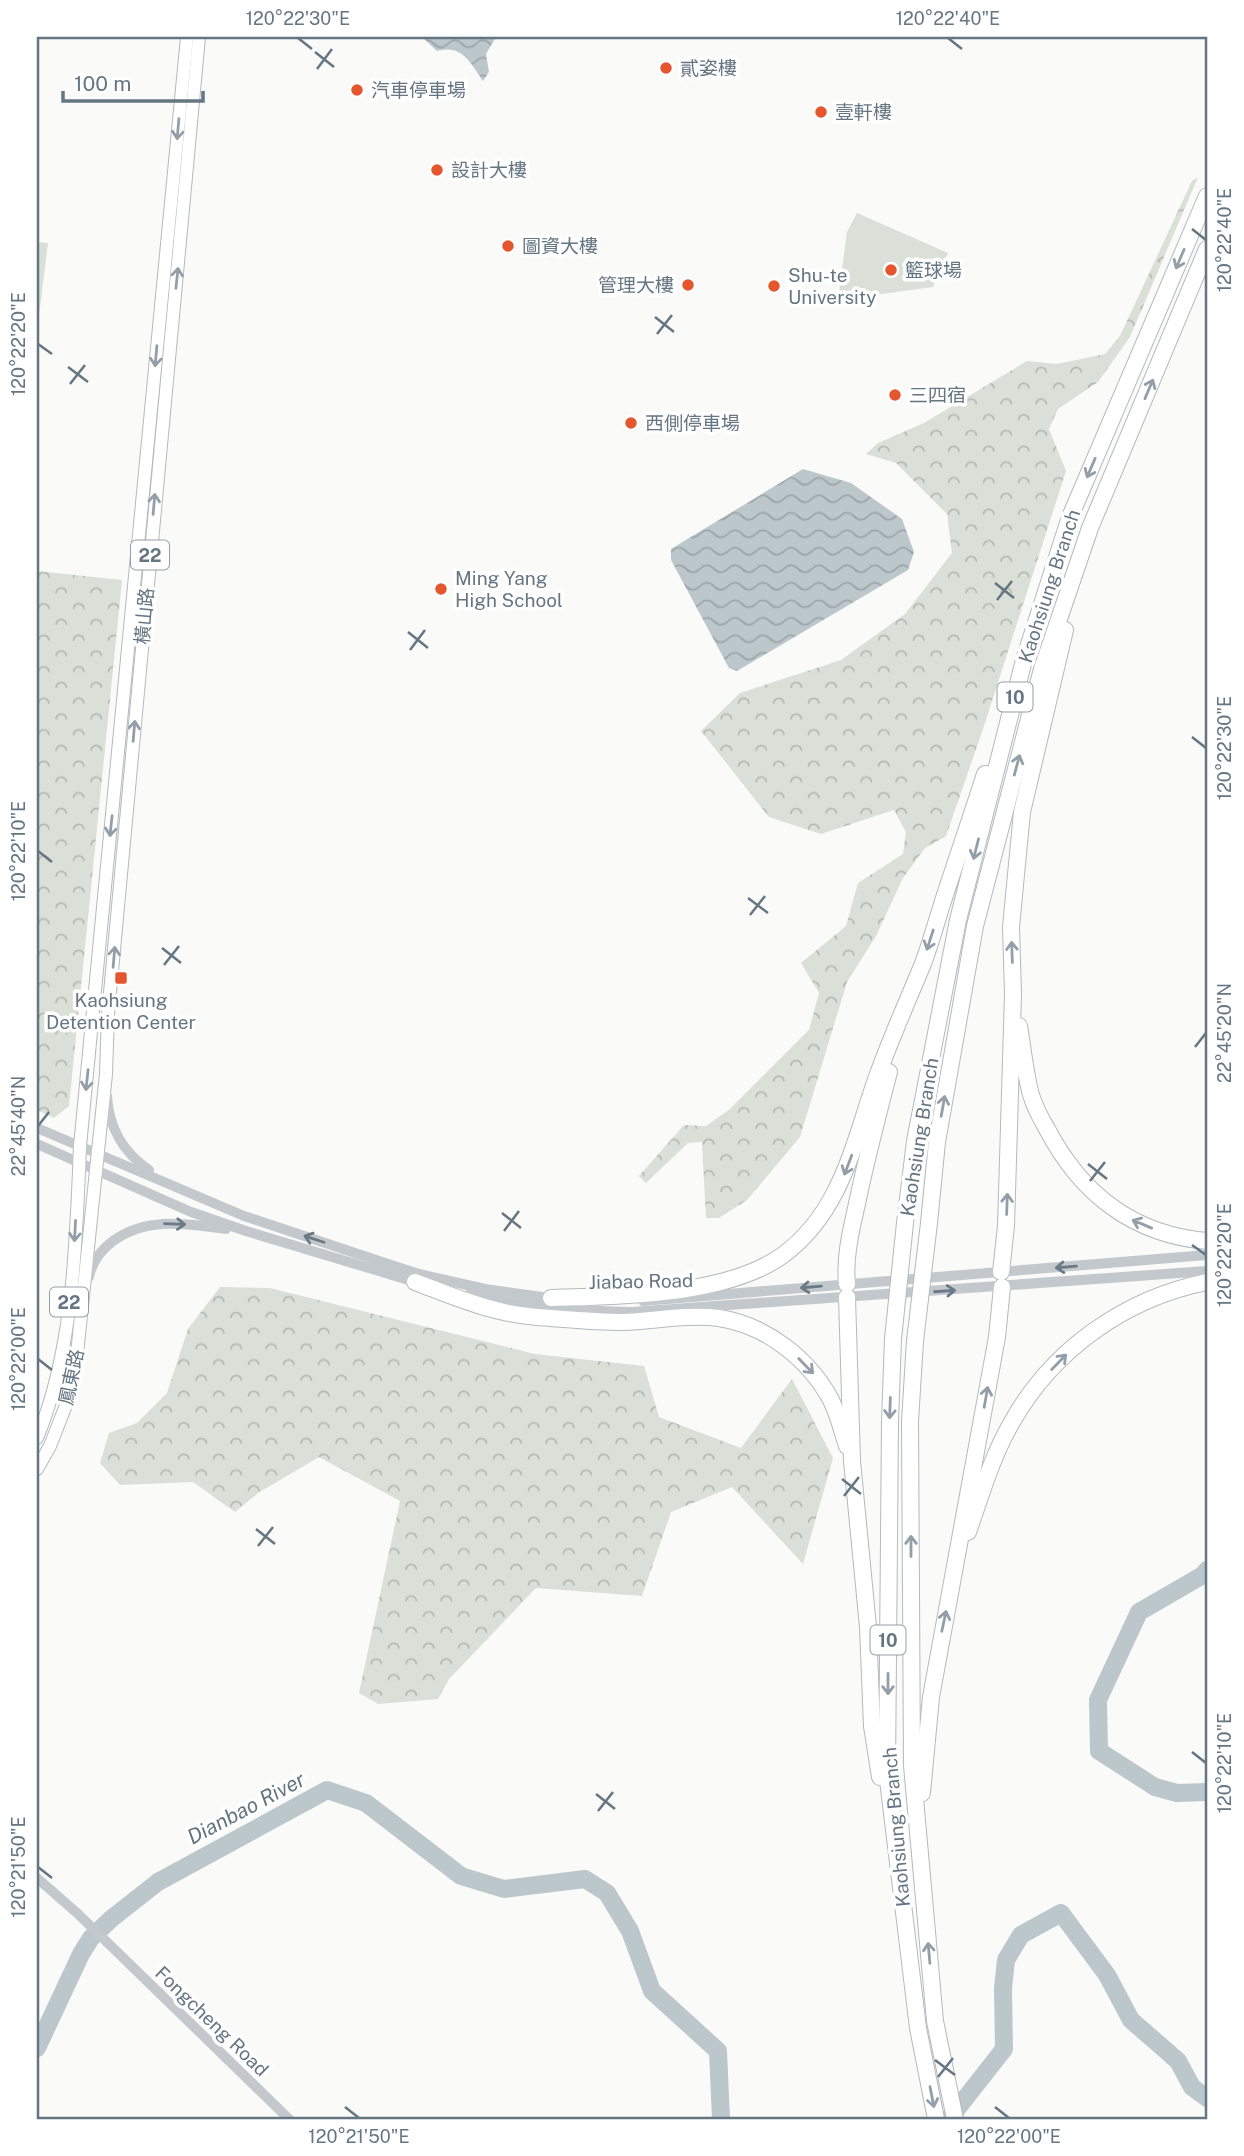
<svg xmlns="http://www.w3.org/2000/svg" width="1244" height="2156" viewBox="0 0 1244 2156" font-family="'Public Sans','Noto Sans TC',sans-serif">
	<defs>
		<pattern id="forest-crowns" width="20" height="18" patternUnits="userSpaceOnUse" patternTransform="scale(1.75)"><rect width="20" height="18" fill="#dadfd7"/><path d="M2 6a3 3 0 1 1 6 0M12 15a3 3 0 1 1 6 0" fill="none" stroke="#b4b9b4"/></pattern>
		<pattern id="water-waves" width="16" height="10" patternUnits="userSpaceOnUse" patternTransform="scale(1.75)"><rect width="16" height="10" fill="#bbc7cb"/><path d="M0 5q4-4 8 0t8 0" fill="none" stroke="#9ca6aa"/></pattern>
	</defs>
	<rect width="100%" height="100%" fill="#fafaf8"/>
	<g fill="url(#forest-crowns)">
		<path d="M 1198,177 L 1130,337 L 1098,382 L 1058,409 L 1049,429 L 1066,471 L 983,729 L 946,836 L 925,848 L 903,878 L 876,936 L 847,982 L 800,1137 L 747,1200 L 719,1218 L 706,1218 L 702,1142 L 688,1143 L 646,1183 L 639,1176 L 684,1125 L 706,1126 L 730,1109 L 809,1030 L 819,993 L 801,963 L 846,926 L 858,883 L 903,854 L 906,832 L 894,810 L 821,834 L 769,817 L 701,731 L 740,693 L 841,660 L 905,614 L 952,553 L 947,514 L 896,463 L 866,454 L 878,443 L 924,423 L 1027,361 L 1057,364 L 1105,354 L 1120,336 L 1192,181 Z"/>
		<path d="M 37,571 L 122,580 L 69,1106 L 54,1118 L 37,1110 Z"/>
		<path d="M 220,1287 L 270,1288 L 535,1354 L 644,1366 L 659,1417 L 741,1448 L 792,1379 L 833,1458 L 803,1564 L 732,1487 L 671,1512 L 642,1596 L 536,1588 L 449,1679 L 438,1699 L 378,1704 L 359,1693 L 400,1501 L 319,1457 L 258,1493 L 235,1512 L 193,1482 L 120,1485 L 100,1463 L 109,1433 L 137,1423 L 167,1393 L 188,1329 Z"/>
	</g>
	<g fill="#dadfd7">
		<path d="M 857,213 L 948,253 L 933,287 L 838,300 L 847,232 Z"/>
		<path d="M 37,242 L 48,243 L 37,331 Z"/>
	</g>
	<g fill="url(#water-waves)">
		<path d="M 422,37 L 496,37 L 486,54 L 489,72 L 483,81 C 470,62 462,44 437,51 Z"/>
		<path d="M 803,469 L 851,483 L 902,519 L 914,552 L 908,570 L 737,671 L 729,668 L 671,560 L 671,549 Z"/>
	</g>
	<g fill="none" stroke-linecap="round" stroke-linejoin="round">
		<g stroke="#bbc7cb" stroke-width="18">
			<path d="M 1207,1570 L 1203,1575 L 1139,1612 L 1098,1700 L 1099,1751 L 1155,1787 L 1177,1793 L 1207,1792"/>
			<path d="M 37,2048 L 81,1954 L 91,1938 L 111,1919 L 158,1882 L 327,1790 L 366,1803 L 461,1876 L 504,1889 L 585,1879 L 607,1893 L 630,1931 L 652,1991 L 718,2051 L 721,2119"/>
			<path d="M 949,2119 L 1004,2049 L 1003,1988 L 1006,1960 L 1021,1935 L 1061,1913 L 1107,1975 L 1131,2020 L 1178,2061 L 1192,2087 L 1207,2098"/>
		</g>
		<defs>
			<g id="primary">
				<path d="M 37,1438 C 74,1349 76,1242 80,1146 L 187,37"/>
				<path d="M 37,1469 L 50,1446 L 70,1395 L 77,1354 L 106,1074 L 108,1014 L 199,37"/>
			</g>
			<g id="motorway">
				<path d="M 1019,1026 C 1023,1049 1025,1073 1031,1095 C 1035,1107 1041,1119 1047,1129 C 1081,1194 1134,1235 1207,1241"/>
				<path d="M 905,1223 L 915,1141 L 958,920 L 1024,660 L 1070,517 L 1207,196"/>
				<path d="M 929,1223 L 937,1142 L 975,926 L 1042,669 L 1090,528 L 1207,249"/>
				<path d="M 1001,1272 L 1006,1226 L 1013,994 L 1011,927 L 1022,812 L 1065,630"/>
				<path d="M 415,1282 C 455,1297 494,1314 537,1317 C 565,1319 594,1322 623,1322 C 654,1321 687,1314 719,1318 C 766,1325 809,1359 831,1400 C 838,1414 842,1431 847,1446"/>
				<path d="M 847,1284 C 844,1256 852,1227 858,1199 C 867,1156 878,1114 889,1072"/>
				<path d="M 847,1297 L 852,1461 L 868,1627 L 872,1726 L 880,1777"/>
				<path d="M 551,1298 C 619,1296 727,1296 783,1255 C 843,1211 854,1140 878,1074 C 891,1038 907,1002 922,966 C 931,943 937,919 945,895 C 958,855 972,815 985,774"/>
				<path d="M 893,1339 L 890,1421 L 887,1772 L 918,2028 L 936,2119"/>
				<path d="M 915,1341 L 910,1421 L 912,1765 L 935,2021 L 955,2119"/>
				<path d="M 968,1532 C 981,1495 992,1456 1012,1422 C 1053,1349 1126,1298 1207,1282"/>
				<path d="M 922,1793 L 931,1697 L 997,1337 L 1002,1287"/>
			</g>
		</defs>
		<use href="#primary" stroke="#b5babe" stroke-width="14"/>
		<use href="#motorway" stroke="#b4b9bd" stroke-width="18"/>
		<g stroke="#c3c8cc" stroke-width="10">
			<path d="M 107,1096 C 109,1129 123,1152 149,1170"/>
			<path d="M 37,1128 L 244,1216 L 379,1261 L 419,1274 L 485,1289 L 557,1299"/>
			<path d="M 37,1144 L 191,1212 L 246,1231 L 422,1284"/>
			<path d="M 89,1277 C 92,1262 101,1250 113,1241 C 147,1216 188,1224 226,1229"/>
			<path d="M 468,1295 C 523,1306 576,1311 632,1312 L 1207,1271"/>
			<path d="M 643,1301 L 1207,1255"/>
			<path d="M 37,1878 L 77,1913 L 289,2119"/>
		</g>
		<use href="#primary" stroke="#fff" stroke-width="12"/>
		<use href="#motorway" stroke="#fff" stroke-width="16"/>
		<defs>
			<g id="motorway-bridge">
				<path d="M 893,1339 L 905,1223"/>
				<path d="M 915,1341 L 929,1223"/>
			</g>
		</defs>
		<use href="#motorway-bridge" stroke="#b4b9bd" stroke-width="18" stroke-linecap="butt"/>
		<use href="#motorway-bridge" stroke="#fff" stroke-width="16"/>
	</g>
	<defs><path id="oneway-shaft" d="M-6 0H5M1.5-3L5.5 0L1.5 3" fill="none" stroke-width="1.6" stroke-linecap="round" stroke-linejoin="round" transform="scale(1.75)"/></defs>
	<g stroke="#939fa8">
		<use href="#oneway-shaft" transform="translate(178 129) rotate(95)"/>
		<use href="#oneway-shaft" transform="translate(1180 259) rotate(113)"/>
		<use href="#oneway-shaft" transform="translate(177 278) rotate(-84)"/>
		<use href="#oneway-shaft" transform="translate(156 356) rotate(95)"/>
		<use href="#oneway-shaft" transform="translate(1149 389) rotate(-67)"/>
		<use href="#oneway-shaft" transform="translate(1091 468) rotate(113)"/>
		<use href="#oneway-shaft" transform="translate(154 504) rotate(-85)"/>
		<use href="#oneway-shaft" transform="translate(134 731) rotate(-85)"/>
		<use href="#oneway-shaft" transform="translate(1017 765) rotate(-75)"/>
		<use href="#oneway-shaft" transform="translate(111 826) rotate(96)"/>
		<use href="#oneway-shaft" transform="translate(976 849) rotate(104)"/>
		<use href="#oneway-shaft" transform="translate(930 940) rotate(108)"/>
		<use href="#oneway-shaft" transform="translate(1012 952) rotate(-92)"/>
		<use href="#oneway-shaft" transform="translate(114 957) rotate(-85)"/>
		<use href="#oneway-shaft" transform="translate(87 1080) rotate(96)"/>
		<use href="#oneway-shaft" transform="translate(943 1106) rotate(-80)"/>
		<use href="#oneway-shaft" transform="translate(848 1165) rotate(111)"/>
		<use href="#oneway-shaft" transform="translate(1007 1204) rotate(-88)"/>
		<use href="#oneway-shaft" transform="translate(1142 1224) rotate(-157)"/>
		<use href="#oneway-shaft" transform="translate(75 1231) rotate(93)"/>
		<use href="#oneway-shaft" transform="translate(1059 1362) rotate(-46)"/>
		<use href="#oneway-shaft" transform="translate(806 1366) rotate(46)"/>
		<use href="#oneway-shaft" transform="translate(986 1397) rotate(-80)"/>
		<use href="#oneway-shaft" transform="translate(890 1408) rotate(92)"/>
		<use href="#oneway-shaft" transform="translate(911 1546) rotate(-90)"/>
		<use href="#oneway-shaft" transform="translate(944 1621) rotate(-78)"/>
		<use href="#oneway-shaft" transform="translate(888 1684) rotate(90)"/>
		<use href="#oneway-shaft" transform="translate(929 1953) rotate(-95)"/>
		<use href="#oneway-shaft" transform="translate(932 2097) rotate(79)"/>
	</g>
	<g stroke="#6a7a87">
		<use href="#oneway-shaft" transform="translate(175 1224) rotate(2)"/>
		<use href="#oneway-shaft" transform="translate(314 1239) rotate(-162)"/>
		<use href="#oneway-shaft" transform="translate(1066 1267) rotate(175)"/>
		<use href="#oneway-shaft" transform="translate(811 1287) rotate(175)"/>
		<use href="#oneway-shaft" transform="translate(945 1291) rotate(-4)"/>
	</g>
	<path fill="none" stroke="#657683" stroke-width="2.5" d="M 298,38 L 312,49M 948,38 L 962,49M 315,52 L 334,67M 317,69 L 332,49M 1192,229 L 1206,240M 655,317 L 674,332M 657,334 L 672,315M 38,344 L 52,354M 68,367 L 88,382M 70,384 L 85,365M 995,583 L 1014,598M 997,600 L 1012,581M 408,632 L 428,648M 410,650 L 425,630M 1192,737 L 1206,748M 38,851 L 52,862M 748,898 L 768,913M 750,915 L 765,896M 162,948 L 181,963M 164,965 L 179,946M 1195,1047 L 1206,1033M 38,1126 L 49,1112M 1088,1164 L 1107,1179M 1090,1181 L 1105,1162M 502,1213 L 521,1228M 504,1231 L 519,1211M 1192,1245 L 1206,1255M 38,1359 L 52,1370M 842,1479 L 861,1494M 844,1496 L 859,1477M 256,1529 L 275,1544M 258,1546 L 273,1527M 1192,1752 L 1206,1763M 596,1794 L 615,1809M 598,1811 L 613,1792M 38,1867 L 52,1878M 935,2060 L 955,2075M 938,2077 L 953,2058M 345,2107 L 359,2118M 995,2107 L 1009,2118"/>
	<g fill="#e4572e" stroke="#fff" stroke-width="2.5">
		<circle cx="666" cy="68" r="7"/>
		<circle cx="357" cy="90" r="7"/>
		<circle cx="821" cy="112" r="7"/>
		<circle cx="437" cy="170" r="7"/>
		<circle cx="508" cy="246" r="7"/>
		<circle cx="891" cy="270" r="7"/>
		<circle cx="688" cy="285" r="7"/>
		<circle cx="774" cy="286" r="7"/>
		<circle cx="895" cy="395" r="7"/>
		<circle cx="631" cy="423" r="7"/>
		<circle cx="441" cy="589" r="7"/>
		<rect x="114" y="971" width="14" height="14" rx="3.5"/>
	</g>
	<g text-anchor="middle" dominant-baseline="central" stroke-width="7" stroke-linejoin="round" paint-order="stroke">
		<g fill="#fff" stroke="#939fa8" stroke-width="2">
			<rect x="131" y="540.5" width="38" height="29" rx="5"/>
			<rect x="997.5" y="682.5" width="35" height="29" rx="5"/>
			<rect x="50" y="1287.5" width="38" height="29" rx="5"/>
			<rect x="870.5" y="1625.5" width="35" height="29" rx="5"/>
		</g>
		<g font-size="18" font-weight="bold" fill="#657683">
			<text x="150" y="555">22</text>
			<text x="1015" y="697">10</text>
			<text x="69" y="1302">22</text>
			<text x="888" y="1640">10</text>
		</g>
		<g font-size="19" fill="#657683" stroke="#fff" text-anchor="start">
			<text x="680" y="68">貳姿樓</text>
			<text x="371" y="90">汽車停車場</text>
			<text x="835" y="112">壹軒樓</text>
			<text x="451" y="170">設計大樓</text>
			<text x="522" y="246">圖資大樓</text>
			<text x="905" y="270">籃球場</text>
			<text x="788" y="275">Shu-te<tspan x="788" dy="22">University</tspan></text>
			<text x="674" y="285" text-anchor="end">管理大樓</text>
			<text x="909" y="395">三四宿</text>
			<text x="645" y="423">西側停車場</text>
			<text x="455" y="578">Ming Yang<tspan x="455" dy="22">High School</tspan></text>
			<text x="121" y="1000" text-anchor="middle">Kaohsiung<tspan x="121" dy="22">Detention Center</tspan></text>
		</g>
		<g font-size="19" fill="#657683" stroke="#fff">
			<text transform="translate(1049 586) rotate(-72)">Kaohsiung Branch</text>
			<text transform="translate(144 616) rotate(-85)">橫山路</text>
			<text transform="translate(919 1137) rotate(-81)">Kaohsiung Branch</text>
			<text transform="translate(641 1281) rotate(-1)">Jiabao Road</text>
			<text transform="translate(71 1377) rotate(-78)">鳳東路</text>
			<text transform="translate(896 1827) rotate(-95)">Kaohsiung Branch</text>
			<text transform="translate(212 2021) rotate(44)">Fongcheng Road</text>
		</g>
		<g font-size="21" font-style="italic" fill="#60757c" stroke="#fff">
			<text transform="translate(246 1808) rotate(-28)">Dianbao River</text>
		</g>
	</g>
	<rect width="1244" height="2156" fill="none" stroke="#ffffff" stroke-width="77"/>
	<path d="M63 91v10h140v-10" fill="none" stroke="#657683" stroke-width="3.5"/>
	<text x="74" y="91" font-size="21" fill="#657683" stroke="#ffffff" stroke-width="5" paint-order="stroke">100 m</text>
	<rect x="38" y="38" width="1168" height="2080" fill="none" stroke="#657683" stroke-width="2.5"/>
	<g font-size="18" text-anchor="middle" fill="#657683">
		<text x="298" y="25">120°22'30"E</text>
		<text x="948" y="25">120°22'40"E</text>
		<text transform="translate(1225 240) rotate(-90)" y="6">120°22'40"E</text>
		<text transform="translate(19 344) rotate(-90)" y="6">120°22'20"E</text>
		<text transform="translate(1225 748) rotate(-90)" y="6">120°22'30"E</text>
		<text transform="translate(19 851) rotate(-90)" y="6">120°22'10"E</text>
		<text transform="translate(1225 1033) rotate(-90)" y="6">22°45'20"N</text>
		<text transform="translate(19 1126) rotate(-90)" y="6">22°45'40"N</text>
		<text transform="translate(1225 1255) rotate(-90)" y="6">120°22'20"E</text>
		<text transform="translate(19 1359) rotate(-90)" y="6">120°22'00"E</text>
		<text transform="translate(1225 1763) rotate(-90)" y="6">120°22'10"E</text>
		<text transform="translate(19 1867) rotate(-90)" y="6">120°21'50"E</text>
		<text x="359" y="2143">120°21'50"E</text>
		<text x="1009" y="2143">120°22'00"E</text>
	</g>
</svg>
